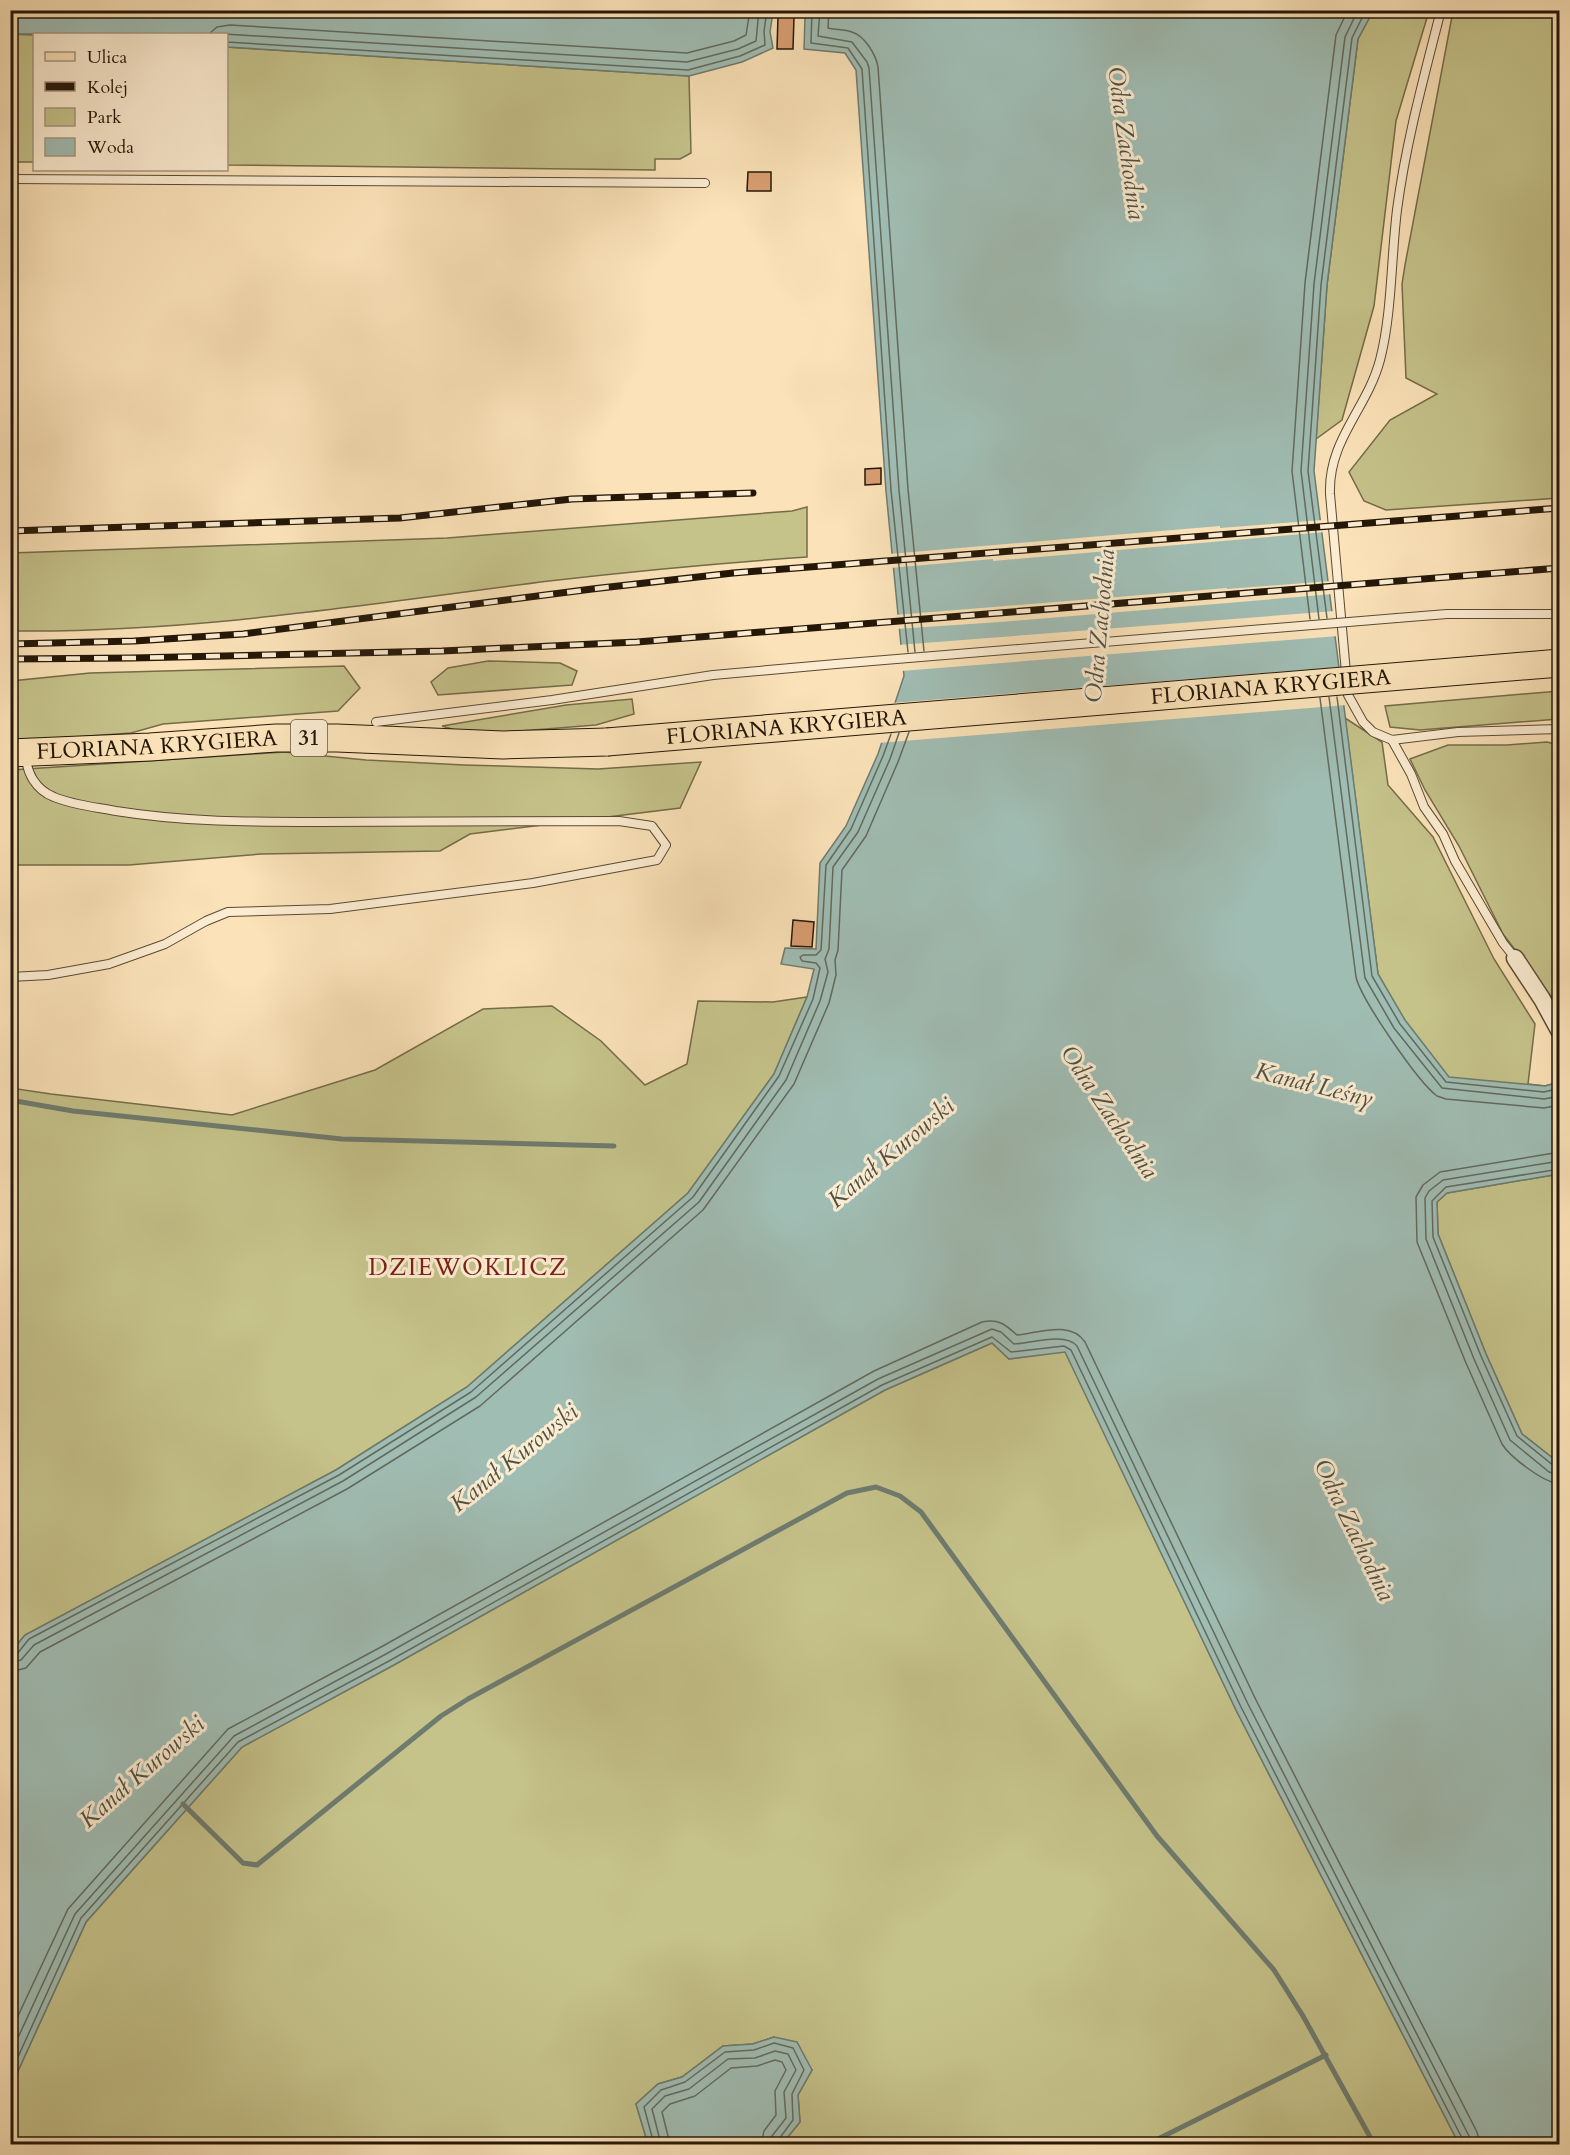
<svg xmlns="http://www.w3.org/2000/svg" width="1570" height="2155" viewBox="0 0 1570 2155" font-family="Cardo,serif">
	<rect width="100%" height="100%" fill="#fbe2b8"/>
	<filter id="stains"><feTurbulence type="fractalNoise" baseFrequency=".00333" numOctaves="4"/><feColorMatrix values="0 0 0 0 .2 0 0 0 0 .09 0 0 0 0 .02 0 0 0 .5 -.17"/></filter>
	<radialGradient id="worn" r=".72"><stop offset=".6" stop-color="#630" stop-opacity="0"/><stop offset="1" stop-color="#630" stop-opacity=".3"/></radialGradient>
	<g fill="#c5c28a" stroke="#746c49" stroke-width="1.5">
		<path d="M 1373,11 L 1429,11 L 1396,121 L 1374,306 L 1342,420 L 1316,439 L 1327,285 L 1358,39 Z"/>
		<path d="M 1453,11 L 1559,11 L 1559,498 L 1386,510 L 1364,501 L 1349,472 L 1390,420 L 1437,394 L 1406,378 L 1402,284 L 1405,265 Z"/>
		<path d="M 10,34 L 34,35 L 34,162 L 11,162 Z"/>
		<path d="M 226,47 L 689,76 L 691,153 L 680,159 L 655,159 L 655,170 L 227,165 Z"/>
		<path d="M 807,507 L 807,557 C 721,563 635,571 549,581 C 370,604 192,633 11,631 L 11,553 L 447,538 L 792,511 Z"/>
		<path d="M 488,661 L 560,663 L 577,671 L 572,685 L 438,695 L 431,682 L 448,668 Z"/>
		<path d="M 344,666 L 360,688 L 338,711 L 163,724 L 131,733 L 48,739 L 11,739 L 11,681 L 90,673 Z"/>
		<path d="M 1559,691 L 1559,719 L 1420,730 L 1390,727 L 1385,706 Z"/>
		<path d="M 632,699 L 634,714 L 596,725 L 507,732 L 465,733 L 442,726 L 566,705 Z"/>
		<path d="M 1345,718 L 1382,742 L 1388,785 L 1433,837 L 1494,959 L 1535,1024 L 1528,1084 L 1545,1086 L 1557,1083 L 1559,1098 L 1449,1098 L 1378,974 Z"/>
		<path d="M 1547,742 L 1559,745 L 1559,1004 L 1556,1003 L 1503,934 L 1459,846 L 1425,790 L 1410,759 L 1448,745 L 1507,745 Z"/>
		<path d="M 284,752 L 366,760 L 464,765 L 598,769 L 701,762 L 680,808 L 470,834 L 440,851 L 261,854 L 129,865 L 11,865 L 11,770 Z"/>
		<path d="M 807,997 L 774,1074 L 688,1193 L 467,1387 L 336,1470 L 25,1635 L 11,1652 L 11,1088 L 51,1094 L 232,1115 L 375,1070 L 483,1009 L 552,1006 L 601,1041 L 645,1085 L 687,1064 L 698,1001 L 773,1002 Z"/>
		<path d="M 1559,1174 L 1559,1463 L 1522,1434 L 1486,1354 L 1438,1234 L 1437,1202 L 1447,1193 Z"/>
		<path d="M 992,1343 L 1009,1359 L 1065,1351 L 1236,1710 L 1459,2144 L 782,2144 L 800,2122 L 798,2095 L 812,2070 L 774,2037 L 753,2044 L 723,2046 L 682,2077 L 658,2084 L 636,2104 L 648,2144 L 11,2144 L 11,2103 L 18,2071 L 86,1922 L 242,1747 L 392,1666 L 885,1390 Z"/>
	</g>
	<g fill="#a0bdb4" stroke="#6e7b6f" stroke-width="1.5">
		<path d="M 770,10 L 773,12 L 770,32 L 773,48 L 742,62 L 689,76 L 227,47 L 226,34 L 10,34 L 11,10 Z"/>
		<path d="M 807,11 L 1373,11 L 1358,39 L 1327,285 L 1314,471 L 1378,974 L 1405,1020 L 1449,1077 L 1545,1086 L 1559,1082 L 1559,1174 L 1447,1193 L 1437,1202 L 1438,1234 L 1486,1354 L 1522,1434 L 1559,1463 L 1559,2144 L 1459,2144 L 1236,1710 L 1065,1352 L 1009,1359 L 992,1343 L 885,1390 L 392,1666 L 242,1747 L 86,1922 L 18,2071 L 11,2103 L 11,1652 L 25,1635 L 336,1470 L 467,1387 L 688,1193 L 774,1074 L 807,997 L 814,969 L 781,964 L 785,948 L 816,949 L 820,863 L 846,826 L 878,754 L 904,676 L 886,491 L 856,70 L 845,53 L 804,49 L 805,18 Z"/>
		<path d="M 774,2037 L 797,2042 L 812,2070 L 798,2095 L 800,2122 L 782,2144 L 648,2144 L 636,2104 L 658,2084 L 682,2077 L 723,2046 L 753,2044 Z"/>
	</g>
	<g fill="#fbe2b8">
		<path d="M 1323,520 L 1325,532 L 993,561 L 993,559 L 890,568 L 889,554 L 1220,526 L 1220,528 Z"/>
		<path d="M 1331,581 L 1333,594 L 1000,622 L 896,629 L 895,615 L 1227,588 L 1227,589 Z"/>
		<path d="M 1335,611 L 1338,636 L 901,671 L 898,645 Z"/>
		<path d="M 1342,667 L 1347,705 L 878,743 L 892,703 Z"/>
	</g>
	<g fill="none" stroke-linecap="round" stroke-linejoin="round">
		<g stroke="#626a5e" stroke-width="1.5">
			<path d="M 812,10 L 811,43 L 848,48 L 862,69 L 891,490 L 908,652"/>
			<path d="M 820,10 L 818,36 L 852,42 L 867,62 L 869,68 L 899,490 L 915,652"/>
			<path d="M 829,10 L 828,28 C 835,30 844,29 852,32 C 865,36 876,55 878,67 L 908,489 L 924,651"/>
			<path d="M 209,34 L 217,27 L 230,25 L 687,53 L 734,41 L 746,35 L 750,10"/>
			<path d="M 224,34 L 687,62 L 738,49 L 756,41 L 759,10"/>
			<path d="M 226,42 L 688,70 L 740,56 L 765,45 L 764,31 L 767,10"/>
			<path d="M 1327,618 L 1308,471 L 1321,285 L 1352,38 L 1366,10"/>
			<path d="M 1310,619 L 1292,471 L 1305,283 L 1336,35 L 1348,10"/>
			<path d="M 1319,619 L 1301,471 L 1314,284 L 1345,37 L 1358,10"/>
			<path d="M 1329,697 L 1365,978 L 1394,1028 L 1442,1088 L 1544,1099 L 1560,1096"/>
			<path d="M 1337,697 L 1372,976 L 1400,1024 L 1446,1082 L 1544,1092 L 1560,1088"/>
			<path d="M 1320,698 L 1356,977 C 1361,999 1418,1082 1437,1096 L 1446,1099 L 1544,1108 L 1560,1105"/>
			<path d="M 1560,1152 L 1440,1172 L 1423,1185 L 1416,1197 L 1417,1242 L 1466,1363 L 1502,1444 C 1510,1457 1544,1483 1560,1484"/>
			<path d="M 1560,1161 L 1443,1180 L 1429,1191 L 1425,1198 L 1426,1239 L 1474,1359 L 1510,1440 L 1549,1472 L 1560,1475"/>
			<path d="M 1560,1169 L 1446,1187 L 1432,1201 L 1433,1237 L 1481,1356 L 1517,1436 L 1554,1466 L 1560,1467"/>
			<path d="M 10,1655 L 17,1654 L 29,1639 L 339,1475 L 471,1392 L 693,1197 L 779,1076 L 813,999 L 820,968 L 816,963 L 802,961 L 800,957 L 803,955 L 816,955 L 821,950 L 826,865 L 851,829 L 883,756 L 891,734"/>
			<path d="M 10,1663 L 21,1660 L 34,1645 L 343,1481 L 476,1397 L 699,1202 L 786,1080 L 820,1001 L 828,972 L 825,959 L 829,949 L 833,867 L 858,832 L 890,759 L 899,733"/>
			<path d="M 10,1672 L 26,1668 L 40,1652 L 347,1489 L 480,1406 L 703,1210 L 794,1084 L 829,1003 L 836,975 L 835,960 L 838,950 L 842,870 L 866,836 L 898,762 L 909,732"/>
			<path d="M 10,2033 L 68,1909 L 228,1729 L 381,1647 L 874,1371 L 982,1322 C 998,1318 1006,1325 1017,1335 C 1039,1333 1070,1320 1085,1342 L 1256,1700 L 1477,2132 L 1480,2144"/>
			<path d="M 10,2055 L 75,1914 L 234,1736 L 386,1654 L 878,1379 L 992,1329 L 1001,1332 L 1014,1344 C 1031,1343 1066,1332 1077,1346 L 1248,1704 L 1469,2136 L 1471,2144"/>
			<path d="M 10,2077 L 13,2068 L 81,1918 L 238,1742 L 389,1661 L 882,1385 L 992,1337 L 1011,1352 L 1064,1346 L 1071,1350 L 1241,1707 L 1463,2140 L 1463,2144"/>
			<path d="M 654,2144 L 644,2107 L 661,2090 L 685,2082 L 725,2052 L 754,2050 L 774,2043 L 793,2048 L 804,2070 L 792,2094 L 793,2120 L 779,2139 L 778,2144"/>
			<path d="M 661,2144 L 652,2109 L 665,2096 L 689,2089 L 728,2059 L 755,2058 L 775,2051 L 788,2054 L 796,2070 L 784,2092 L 786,2118 L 772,2136 L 770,2144"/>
			<path d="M 670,2144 L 662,2112 L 670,2104 L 695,2096 L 731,2068 L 757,2066 L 775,2060 L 782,2062 L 786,2070 L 775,2091 L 776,2115 L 764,2131 L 761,2144"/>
		</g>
		<g stroke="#6e7b6f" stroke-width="5">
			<path d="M 10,1100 L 73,1111 L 342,1139 L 614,1146"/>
			<path d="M 183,1804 L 243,1863 L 257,1865 L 441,1716 L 468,1699 L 847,1493 L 876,1487 L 900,1496 L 921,1512 L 1157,1836 L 1274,1970 L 1303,2016 L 1374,2144"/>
			<path d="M 1148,2144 L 1326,2055"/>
		</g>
	</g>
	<g fill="#d99e71" stroke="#231708" stroke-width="1.5">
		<path d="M 778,16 L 794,17 L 793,49 L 777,49 Z"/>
		<path d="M 748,172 L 771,172 L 771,191 L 747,191 Z"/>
		<path d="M 881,468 L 881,484 L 865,485 L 865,469 Z"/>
		<path d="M 793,920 L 814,922 L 812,947 L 791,946 Z"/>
	</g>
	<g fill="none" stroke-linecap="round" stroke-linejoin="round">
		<defs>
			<g id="lane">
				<path d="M 1441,10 C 1424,77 1406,142 1397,210 C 1391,258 1392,314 1380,360 C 1367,409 1328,440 1330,494 L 1348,695 L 1363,722 L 1373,732 L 1392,740 L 1458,732 L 1560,729"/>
				<path d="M 10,179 L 705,183"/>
				<path d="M 1397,618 L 1447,614 L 1560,614"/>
				<path d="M 376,722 L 552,700 L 713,675 L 836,664"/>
				<path d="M 1392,740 L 1411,774 L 1424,807 L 1443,834 L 1455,861 L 1503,943 L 1515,958"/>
				<path d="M 10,977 L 48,975 L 109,964 L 165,944 L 206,921 L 228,912 L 330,909 L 533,883 L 657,860 L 666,845 L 652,826 L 619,821 C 519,821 419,821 319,822 C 251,822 184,822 116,811 C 95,807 73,805 54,797 C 36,790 26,773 26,754"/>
			</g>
			<path id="street" d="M 1515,958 L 1542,999 L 1560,1032"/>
			<g id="primary">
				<path id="s1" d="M 10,753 L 150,747 L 276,738 L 337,738 L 503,745 L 607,742"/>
			</g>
		</defs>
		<use href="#lane" stroke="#594a34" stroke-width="10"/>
		<use href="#street" stroke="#594a34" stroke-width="19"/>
		<use href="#primary" stroke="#231708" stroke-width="29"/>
		<use href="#lane" stroke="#fcecd1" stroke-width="8"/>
		<use href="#street" stroke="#fcecd1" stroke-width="16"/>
		<use href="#primary" stroke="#fbe2b8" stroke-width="27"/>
		<defs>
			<g id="rail">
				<path d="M 10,531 L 400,518 L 572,499 L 753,493"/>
				<path d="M 10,644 L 134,641 L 243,634 L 592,589 L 733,573 L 1560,508"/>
				<path d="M 10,659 L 133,658 L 442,651 L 637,642 L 1560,568"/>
			</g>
		</defs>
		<use href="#rail" stroke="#231708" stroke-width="7"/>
		<use href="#rail" stroke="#fcecd1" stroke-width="4.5" stroke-dasharray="14" stroke-linecap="butt"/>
		<defs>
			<path id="lane-bridge" d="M 836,664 L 1397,618"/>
			<g id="primary-bridge">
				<path id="s2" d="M 607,742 L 1560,663"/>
			</g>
		</defs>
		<use href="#lane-bridge" stroke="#594a34" stroke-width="10" stroke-linecap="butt"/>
		<use href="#primary-bridge" stroke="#231708" stroke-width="29" stroke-linecap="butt"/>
		<use href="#lane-bridge" stroke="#fcecd1" stroke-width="8"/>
		<use href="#primary-bridge" stroke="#fbe2b8" stroke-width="27"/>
	</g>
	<g text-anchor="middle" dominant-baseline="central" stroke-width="6" stroke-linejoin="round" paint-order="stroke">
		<rect fill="#fcecd1" stroke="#645744" stroke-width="1.5" x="291" y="720" width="36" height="36" rx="4.5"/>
		<g font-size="21" font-weight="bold" fill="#231708">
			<text x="309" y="738">31</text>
		</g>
		<g font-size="22" fill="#231708" stroke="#fcecd1">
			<text stroke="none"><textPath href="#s2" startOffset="666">FLORIANA KRYGIERA</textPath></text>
			<text stroke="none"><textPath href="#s2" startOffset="180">FLORIANA KRYGIERA</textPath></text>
			<text stroke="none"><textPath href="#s1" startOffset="147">FLORIANA KRYGIERA</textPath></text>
		</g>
		<g font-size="24" font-style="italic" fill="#4f5144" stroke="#fcecd1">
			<text transform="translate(1126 143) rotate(82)">Odra Zachodnia</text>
			<text transform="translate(1100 626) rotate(-85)">Odra Zachodnia</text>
			<text transform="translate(1314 1085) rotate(14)">Kanał Leśny</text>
			<text transform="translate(1109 1112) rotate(56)">Odra Zachodnia</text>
			<text transform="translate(891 1153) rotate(-40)">Kanał Kurowski</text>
			<text transform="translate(514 1458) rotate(-39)">Kanał Kurowski</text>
			<text transform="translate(1354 1530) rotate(64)">Odra Zachodnia</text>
			<text transform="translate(142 1772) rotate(-41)">Kanał Kurowski</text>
		</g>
		<g font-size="24" letter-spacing="1.5" fill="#7a1f14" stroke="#fcecd1">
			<text x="468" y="1267">DZIEWOKLICZ</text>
		</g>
	</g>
	<rect width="1570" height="2155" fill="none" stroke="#fbe2b8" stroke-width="36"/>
	<rect x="12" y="12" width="1546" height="2131" fill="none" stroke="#231708" stroke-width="3"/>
	<rect x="18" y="18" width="1534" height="2119" fill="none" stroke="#231708" stroke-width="1.5"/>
	<rect x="33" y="33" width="195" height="138" fill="#fcecd1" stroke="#a59781" stroke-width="1.5"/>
	<rect x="45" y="52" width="30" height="9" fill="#fbe2b8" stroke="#a59781" stroke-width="1.5"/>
	<text x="87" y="63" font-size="18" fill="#231708">Ulica</text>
	<rect x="45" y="82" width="30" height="9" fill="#231708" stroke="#a59781" stroke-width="1.5"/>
	<text x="87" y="93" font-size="18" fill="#231708">Kolej</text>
	<rect x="45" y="108" width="30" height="18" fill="#c5c28a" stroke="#a59781" stroke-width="1.5"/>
	<text x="87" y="123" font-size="18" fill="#231708">Park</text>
	<rect x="45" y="138" width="30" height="18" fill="#a0bdb4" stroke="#a59781" stroke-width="1.5"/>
	<text x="87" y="153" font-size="18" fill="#231708">Woda</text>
	<rect width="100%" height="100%" filter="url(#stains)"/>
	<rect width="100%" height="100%" fill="url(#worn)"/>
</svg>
